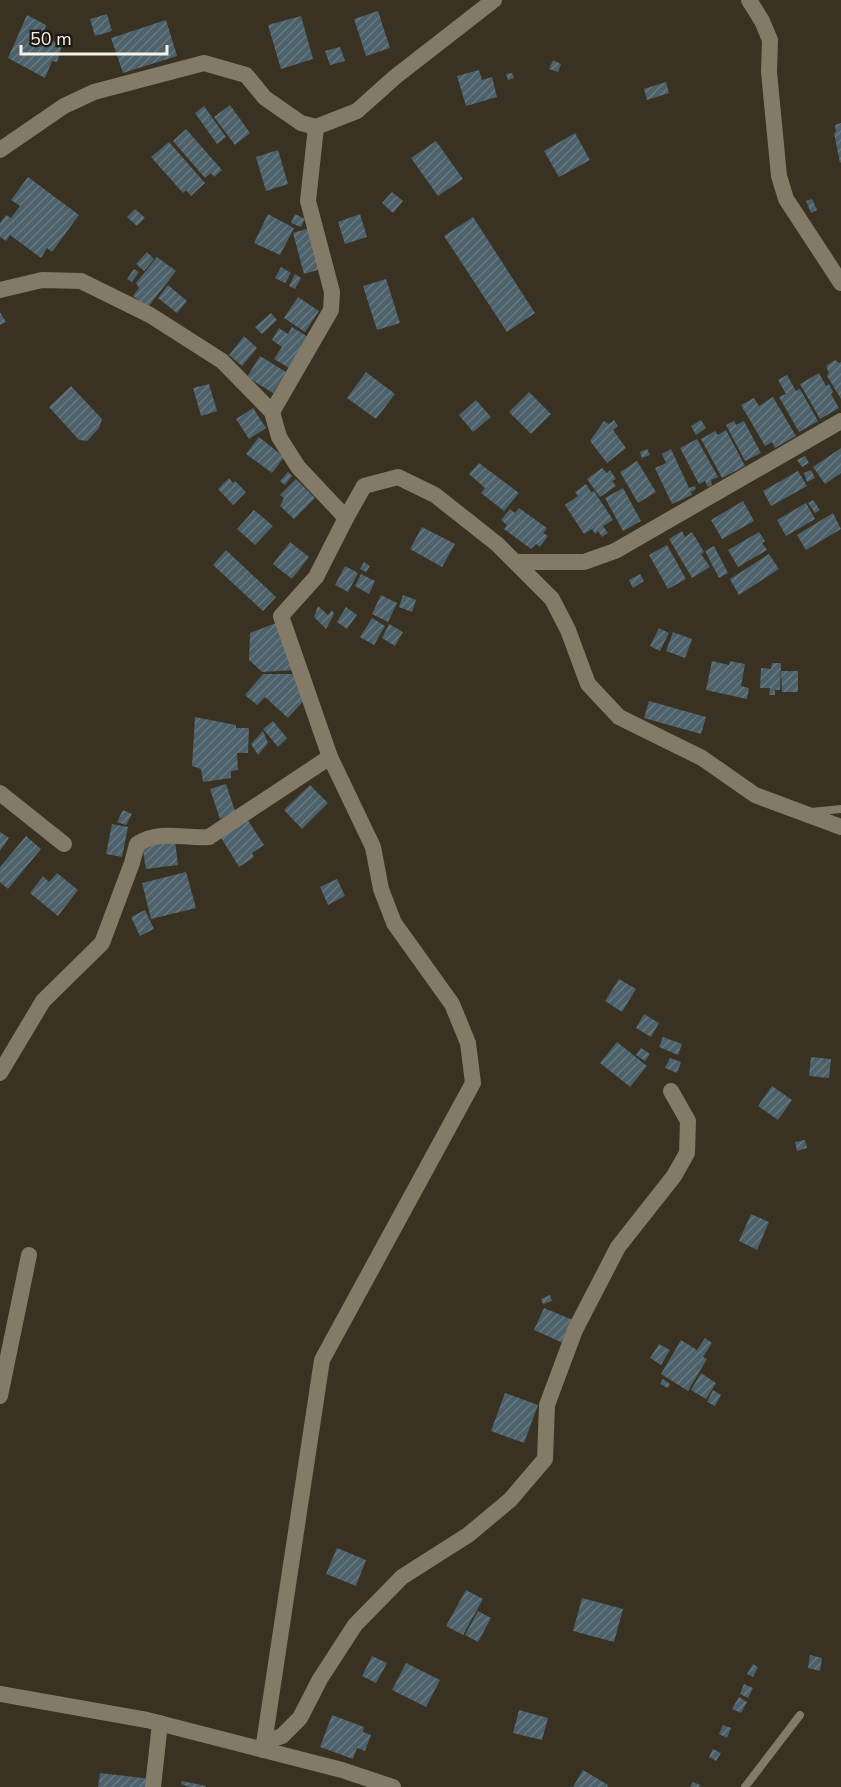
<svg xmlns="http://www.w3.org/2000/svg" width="841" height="1787" viewBox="0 0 841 1787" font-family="'Nunito Sans',sans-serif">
	<defs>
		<pattern id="building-hatch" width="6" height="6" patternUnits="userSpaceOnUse" patternTransform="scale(1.5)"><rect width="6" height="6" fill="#4d616b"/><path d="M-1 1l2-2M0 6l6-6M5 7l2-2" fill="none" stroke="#677880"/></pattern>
	</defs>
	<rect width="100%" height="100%" fill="#393121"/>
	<g fill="url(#building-hatch)">
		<path d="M 378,11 L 390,48 L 366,56 L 354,19 Z"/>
		<path d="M 107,14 L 112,31 L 95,36 L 90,19 Z"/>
		<path d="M 27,15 L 46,25 L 43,35 L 62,46 L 57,62 L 52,61 L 45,78 L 8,58 Z"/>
		<path d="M 301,16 L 313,59 L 281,69 L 268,25 Z"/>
		<path d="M 166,20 L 177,56 L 123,73 L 111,38 Z"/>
		<path d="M 340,47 L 345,61 L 330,65 L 325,51 Z"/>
		<path d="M 553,60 L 561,64 L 558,72 L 549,69 Z"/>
		<path d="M 479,70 L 482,80 L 492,77 L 497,97 L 466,106 L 457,76 Z"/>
		<path d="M 512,73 L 514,78 L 508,80 L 506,74 Z"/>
		<path d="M 666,82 L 669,93 L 647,100 L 644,89 Z"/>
		<path d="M 230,105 L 250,133 L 235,145 L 214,117 Z"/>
		<path d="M 204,106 L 226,137 L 217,144 L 195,113 Z"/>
		<path d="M 841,123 L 841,162 L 840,163 L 834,133 L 836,132 L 835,125 Z"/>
		<path d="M 186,129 L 222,170 L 214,177 L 211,173 L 205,178 L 173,141 Z"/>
		<path d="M 575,133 L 590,160 L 559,177 L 544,151 Z"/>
		<path d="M 436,141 L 463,179 L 438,196 L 411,158 Z"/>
		<path d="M 169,142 L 205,183 L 191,196 L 186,190 L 183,193 L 151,157 Z"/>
		<path d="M 278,150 L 288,184 L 266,191 L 256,157 Z"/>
		<path d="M 28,177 L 79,215 L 52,252 L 47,248 L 41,258 L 10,235 L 6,241 L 0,237 L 0,223 L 6,215 L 11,218 L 20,206 L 11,200 Z"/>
		<path d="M 392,192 L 403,201 L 393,213 L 382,203 Z"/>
		<path d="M 812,199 L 817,210 L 811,213 L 806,201 Z"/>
		<path d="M 135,209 L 145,218 L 137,226 L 127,217 Z"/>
		<path d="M 268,214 L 294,228 L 280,255 L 254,243 Z"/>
		<path d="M 295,214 L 305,219 L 301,227 L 291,223 Z"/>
		<path d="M 360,214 L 367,237 L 345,244 L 338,222 Z"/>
		<path d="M 473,217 L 535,313 L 507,332 L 444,236 Z"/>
		<path d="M 310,228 L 321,269 L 304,274 L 293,233 Z"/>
		<path d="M 147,252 L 154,259 L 144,271 L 136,264 Z"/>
		<path d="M 157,257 L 176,271 L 148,307 L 133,296 L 139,288 L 136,283 Z"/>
		<path d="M 281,267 L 291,273 L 285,283 L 275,278 Z"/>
		<path d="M 134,269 L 139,272 L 132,282 L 127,279 Z"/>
		<path d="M 295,274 L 301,278 L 295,289 L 289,286 Z"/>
		<path d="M 386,279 L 400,323 L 377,330 L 363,286 Z"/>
		<path d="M 168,285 L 187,301 L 177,313 L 158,298 Z"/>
		<path d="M 298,297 L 319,311 L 305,332 L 284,318 Z"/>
		<path d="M 0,312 L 6,322 L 0,325 Z"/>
		<path d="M 271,313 L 277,320 L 262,334 L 255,327 Z"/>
		<path d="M 292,327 L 308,337 L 289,368 L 274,359 L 282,347 L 272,340 L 279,328 L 288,334 Z"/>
		<path d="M 244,336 L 257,348 L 242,366 L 229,355 Z"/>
		<path d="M 260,356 L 286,372 L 273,393 L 247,377 Z"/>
		<path d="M 835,360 L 839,363 L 841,362 L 841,399 L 827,376 L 829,373 L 826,366 Z"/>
		<path d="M 366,372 L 395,394 L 376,419 L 347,398 Z"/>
		<path d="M 819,373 L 826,386 L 829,384 L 833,392 L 831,394 L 839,408 L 820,419 L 800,384 Z"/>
		<path d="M 787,375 L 796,391 L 800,389 L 818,421 L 799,432 L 779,397 L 786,394 L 778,380 Z"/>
		<path d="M 209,384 L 217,411 L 201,416 L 193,388 Z"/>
		<path d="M 71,386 L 102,419 L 99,428 L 87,441 L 79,440 L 49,407 Z"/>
		<path d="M 529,392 L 551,414 L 531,434 L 509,412 Z"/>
		<path d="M 773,397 L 796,436 L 775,448 L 772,442 L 765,446 L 741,405 L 754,398 L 759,406 Z"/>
		<path d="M 476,400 L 491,417 L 473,432 L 459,415 Z"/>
		<path d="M 253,408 L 266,428 L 249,439 L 236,419 Z"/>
		<path d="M 614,420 L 618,426 L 613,430 L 626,448 L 607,463 L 590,441 L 604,421 L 609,424 Z"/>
		<path d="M 701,420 L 706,428 L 696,435 L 691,426 Z"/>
		<path d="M 734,421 L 736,425 L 744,421 L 761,453 L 745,461 L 726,425 Z"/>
		<path d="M 726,430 L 745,466 L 722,478 L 701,439 L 715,431 L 718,435 Z"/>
		<path d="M 259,437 L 284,457 L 272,473 L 246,454 Z"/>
		<path d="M 697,439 L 718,477 L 711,480 L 712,485 L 708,487 L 705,481 L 699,484 L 680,448 Z"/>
		<path d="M 841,448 L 841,473 L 825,484 L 813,467 Z"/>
		<path d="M 647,449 L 650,455 L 642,458 L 640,452 Z"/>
		<path d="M 671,449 L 689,488 L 695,486 L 696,489 L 691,492 L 692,495 L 672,504 L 655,468 L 666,463 L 662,454 Z"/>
		<path d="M 805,456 L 809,463 L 802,467 L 797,460 Z"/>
		<path d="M 637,461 L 656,492 L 638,503 L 620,472 Z"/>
		<path d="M 479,463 L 519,493 L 504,511 L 481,493 L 485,488 L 469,474 Z"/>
		<path d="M 602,468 L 607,473 L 610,470 L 616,479 L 612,481 L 616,486 L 600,497 L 587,479 Z"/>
		<path d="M 811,470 L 815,478 L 807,482 L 804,473 Z"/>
		<path d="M 798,471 L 807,486 L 771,506 L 763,491 Z"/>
		<path d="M 288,472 L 292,476 L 285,485 L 280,481 Z"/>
		<path d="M 229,478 L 233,483 L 235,481 L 246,492 L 233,505 L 218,489 Z"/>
		<path d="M 296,479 L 315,498 L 294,519 L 280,506 L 284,498 L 280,495 Z"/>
		<path d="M 586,484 L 591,492 L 594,491 L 613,520 L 603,526 L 608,533 L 602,537 L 598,531 L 595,534 L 592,529 L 584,534 L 565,505 L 578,496 L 575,492 Z"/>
		<path d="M 623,488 L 641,521 L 623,531 L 605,498 Z"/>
		<path d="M 813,500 L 820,510 L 815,513 L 808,503 Z"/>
		<path d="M 743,501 L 754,521 L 722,539 L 711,520 Z"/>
		<path d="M 806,503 L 815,519 L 786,536 L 777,520 Z"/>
		<path d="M 519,508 L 547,528 L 543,533 L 548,536 L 540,547 L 536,544 L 531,549 L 504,529 L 507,525 L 501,520 L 510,509 L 515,513 Z"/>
		<path d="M 254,510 L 273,526 L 255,545 L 237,529 Z"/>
		<path d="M 833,513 L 841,529 L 806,550 L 797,535 Z"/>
		<path d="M 422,527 L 455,544 L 442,567 L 410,549 Z"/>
		<path d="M 682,531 L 685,537 L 692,532 L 704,552 L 701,554 L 710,567 L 692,578 L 669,539 Z"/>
		<path d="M 759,532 L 765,541 L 762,543 L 767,550 L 738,567 L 728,550 Z"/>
		<path d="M 290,542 L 309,557 L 292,579 L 273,564 Z"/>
		<path d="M 667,545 L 686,579 L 668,589 L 649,555 Z"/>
		<path d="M 714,546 L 728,573 L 719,578 L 705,551 Z"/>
		<path d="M 226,550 L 276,597 L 263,611 L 213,565 Z"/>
		<path d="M 769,554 L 779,569 L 739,595 L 730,579 Z"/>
		<path d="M 364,562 L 370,566 L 366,572 L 360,569 Z"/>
		<path d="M 345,566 L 358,573 L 348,592 L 335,585 Z"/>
		<path d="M 361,574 L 375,581 L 369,594 L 355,586 Z"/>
		<path d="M 640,574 L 644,581 L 633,588 L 629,580 Z"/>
		<path d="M 381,595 L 397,603 L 388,622 L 372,614 Z"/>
		<path d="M 403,595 L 416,600 L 412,612 L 399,607 Z"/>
		<path d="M 318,606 L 328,615 L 332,610 L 334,614 L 326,629 L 314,617 Z"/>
		<path d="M 346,607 L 357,615 L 347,629 L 337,622 Z"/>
		<path d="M 372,618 L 385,626 L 374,645 L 360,637 Z"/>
		<path d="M 276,623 L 295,670 L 262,672 L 249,660 L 250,633 Z"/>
		<path d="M 389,624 L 403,632 L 395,646 L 382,638 Z"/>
		<path d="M 659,628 L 669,633 L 660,651 L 650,646 Z"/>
		<path d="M 673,632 L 692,639 L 685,658 L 666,651 Z"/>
		<path d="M 712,661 L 729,665 L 730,661 L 745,664 L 741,686 L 749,688 L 747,699 L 706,690 Z"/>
		<path d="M 772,663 L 781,663 L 780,690 L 775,690 L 775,695 L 769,695 L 770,688 L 760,688 L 761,668 L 771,669 Z"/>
		<path d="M 781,671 L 798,671 L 798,692 L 782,692 Z"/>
		<path d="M 263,674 L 294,674 L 306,698 L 288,718 L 265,697 L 257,705 L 245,695 Z"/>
		<path d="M 649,701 L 706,717 L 701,734 L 644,718 Z"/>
		<path d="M 195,717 L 236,725 L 236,728 L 249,728 L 248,753 L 237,753 L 238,770 L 231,771 L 231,778 L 203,782 L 201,769 L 192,766 Z"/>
		<path d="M 273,721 L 287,738 L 278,747 L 263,729 Z"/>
		<path d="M 263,731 L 268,743 L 258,755 L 251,744 Z"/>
		<path d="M 226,784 L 236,814 L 220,819 L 210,789 Z"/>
		<path d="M 310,785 L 328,803 L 302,829 L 284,810 Z"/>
		<path d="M 123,810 L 132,814 L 126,825 L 117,822 Z"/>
		<path d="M 247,819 L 264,845 L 252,853 L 254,857 L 239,867 L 220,836 Z"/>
		<path d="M 112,824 L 128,827 L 122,857 L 106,854 Z"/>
		<path d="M 0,832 L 9,838 L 0,851 Z"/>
		<path d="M 26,836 L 41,849 L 8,889 L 0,882 L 0,867 Z"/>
		<path d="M 175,840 L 178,865 L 146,869 L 142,845 Z"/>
		<path d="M 186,872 L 196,908 L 151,919 L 142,883 Z"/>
		<path d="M 57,873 L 78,890 L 58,916 L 30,893 L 43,876 L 49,882 Z"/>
		<path d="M 337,879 L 345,896 L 328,905 L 320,887 Z"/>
		<path d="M 145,910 L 154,929 L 140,936 L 131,917 Z"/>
		<path d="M 619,979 L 636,989 L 622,1012 L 605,1001 Z"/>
		<path d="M 644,1014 L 659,1023 L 651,1037 L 636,1028 Z"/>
		<path d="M 663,1037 L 682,1044 L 678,1055 L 659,1047 Z"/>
		<path d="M 617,1042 L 647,1066 L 630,1087 L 600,1063 Z"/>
		<path d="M 641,1048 L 650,1054 L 645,1061 L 636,1055 Z"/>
		<path d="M 811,1057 L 831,1059 L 829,1078 L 809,1076 Z"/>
		<path d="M 670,1058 L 681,1062 L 677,1073 L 665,1068 Z"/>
		<path d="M 772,1086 L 792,1100 L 778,1120 L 758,1106 Z"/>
		<path d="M 805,1140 L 807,1148 L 797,1151 L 795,1142 Z"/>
		<path d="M 751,1214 L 769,1222 L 757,1250 L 739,1241 Z"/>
		<path d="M 550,1295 L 552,1301 L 543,1304 L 541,1299 Z"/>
		<path d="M 544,1308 L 573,1320 L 563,1343 L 534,1330 Z"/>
		<path d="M 705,1338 L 712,1343 L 703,1357 L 707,1359 L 688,1391 L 661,1374 L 681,1340 L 697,1350 Z"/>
		<path d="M 659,1344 L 670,1350 L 661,1365 L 650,1358 Z"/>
		<path d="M 701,1373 L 716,1383 L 706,1399 L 691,1390 Z"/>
		<path d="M 663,1379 L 670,1384 L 668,1388 L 660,1384 Z"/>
		<path d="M 713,1390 L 721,1395 L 715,1406 L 707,1402 Z"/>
		<path d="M 505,1393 L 538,1405 L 524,1443 L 491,1431 Z"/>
		<path d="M 337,1548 L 366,1560 L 356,1586 L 326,1574 Z"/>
		<path d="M 466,1590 L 483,1599 L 463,1635 L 446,1626 Z"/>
		<path d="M 582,1598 L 623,1609 L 614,1642 L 573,1631 Z"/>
		<path d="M 478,1611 L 491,1618 L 478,1642 L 465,1635 Z"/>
		<path d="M 810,1655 L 822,1658 L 820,1671 L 808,1668 Z"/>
		<path d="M 372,1656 L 387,1663 L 376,1683 L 362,1676 Z"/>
		<path d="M 406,1663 L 440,1680 L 426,1707 L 392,1690 Z"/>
		<path d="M 753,1664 L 758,1667 L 753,1677 L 747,1674 Z"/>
		<path d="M 744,1684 L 753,1688 L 748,1698 L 740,1694 Z"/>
		<path d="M 739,1697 L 747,1702 L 741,1713 L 732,1709 Z"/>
		<path d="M 519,1710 L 548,1718 L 542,1740 L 513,1733 Z"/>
		<path d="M 332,1715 L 364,1727 L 363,1732 L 371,1735 L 365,1751 L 357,1748 L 353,1759 L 320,1747 Z"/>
		<path d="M 723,1725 L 731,1728 L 727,1738 L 719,1734 Z"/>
		<path d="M 713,1749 L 721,1753 L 716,1761 L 709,1757 Z"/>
		<path d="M 583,1770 L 608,1785 L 607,1787 L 573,1787 Z"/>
		<path d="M 100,1773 L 151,1779 L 151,1787 L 98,1787 Z"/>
		<path d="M 182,1781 L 206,1786 L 206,1787 L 189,1787 L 181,1784 Z"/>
		<path d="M 693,1782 L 700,1785 L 699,1787 L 690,1787 Z"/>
	</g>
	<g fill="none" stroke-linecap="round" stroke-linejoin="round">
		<g stroke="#847a68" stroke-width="8">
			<path d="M 811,812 L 841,809"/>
			<path d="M 745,1787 L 800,1715"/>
		</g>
		<g stroke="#847a68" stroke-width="16">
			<path d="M 749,0 L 762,21 L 770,40 L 769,72 L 779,176 L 786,199 L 841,283"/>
			<path d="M 0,150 L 64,106 L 94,92 L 204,63 L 246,75 L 265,98 L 301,123 L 316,127 L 357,111 L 395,77 L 494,0"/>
			<path d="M 0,290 L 42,280 L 81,281 L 150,315 L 222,361 L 272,412 L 279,437 L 298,467 L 346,518 L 364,486 L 398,477 L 435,495 L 497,544 L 552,599 L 568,630 L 588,684 L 619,717 L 702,758 L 755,795 L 841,827"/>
			<path d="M 272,412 L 331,310 L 332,292 L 308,201 L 316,127"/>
			<path d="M 515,562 L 584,562 L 615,551 L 841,421"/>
			<path d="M 0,793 L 64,844"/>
			<path d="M 0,1073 L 43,1001 L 102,943 L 132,863 L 137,844 C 161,829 183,839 209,837 L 330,757"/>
			<path d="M 0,1396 L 29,1255"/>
			<path d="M 0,1694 L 147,1720 L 342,1770 L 393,1787"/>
			<path d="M 265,1742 L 282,1736 L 300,1718 L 320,1679 L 355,1625 L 402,1577 L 468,1535 L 510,1500 L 545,1459 L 547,1405 L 575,1330 L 618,1247 L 674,1176 L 687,1153 L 688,1121 L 671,1091"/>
			<path d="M 263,1750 L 322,1360 L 473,1083 L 468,1043 L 452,1004 L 394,923 L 381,889 L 373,847 L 330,757 L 281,616 L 316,577 L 346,518"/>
			<path d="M 153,1787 L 160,1723"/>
		</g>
	</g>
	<path d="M21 45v9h146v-9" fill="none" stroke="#f6f1e7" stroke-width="3"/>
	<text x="30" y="45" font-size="18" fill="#f6f1e7" stroke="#1d1912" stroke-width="4.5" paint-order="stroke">50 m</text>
</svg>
